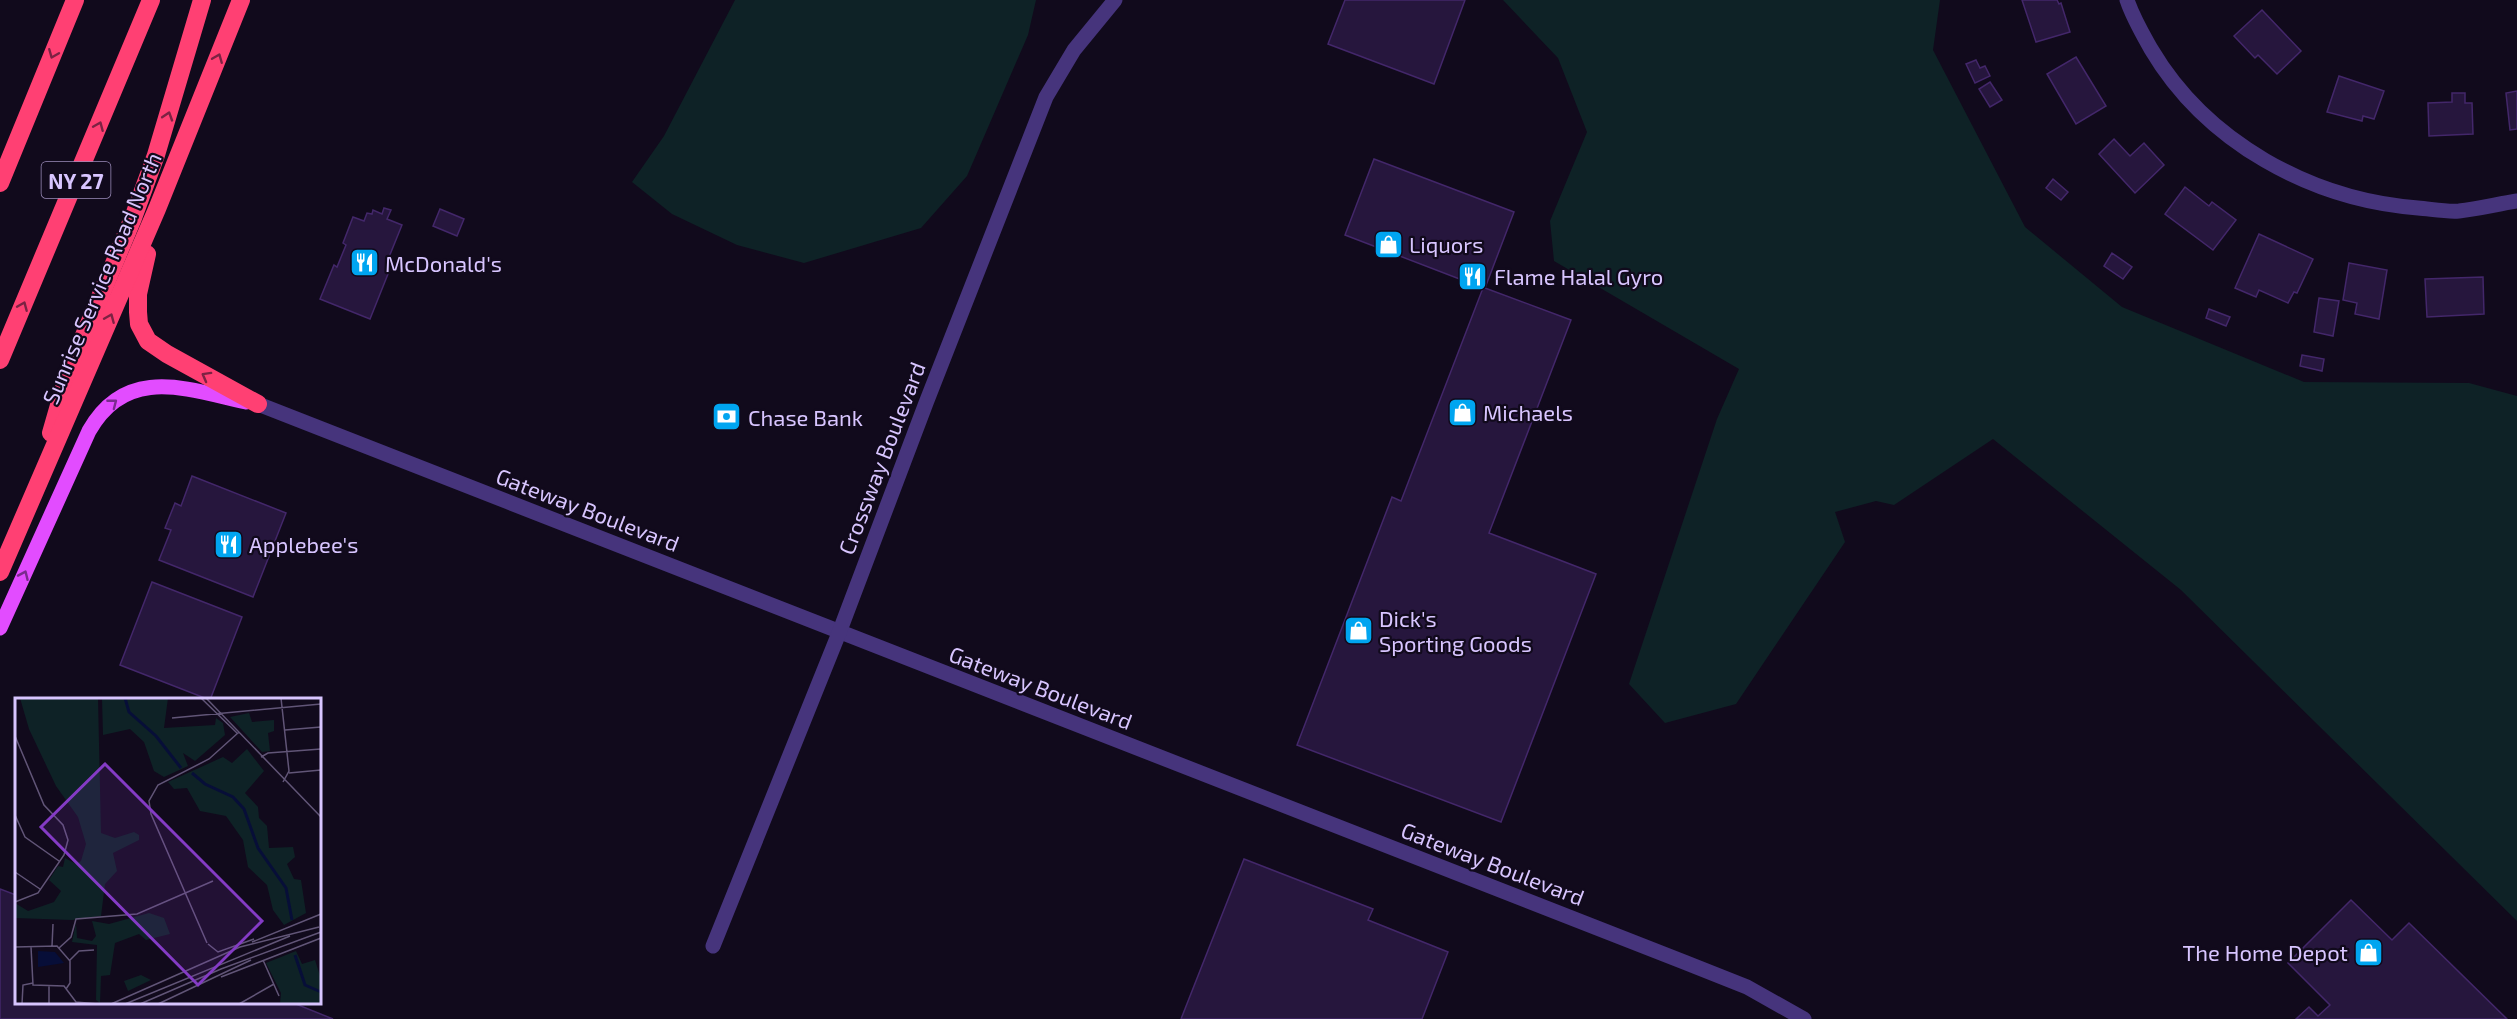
<svg xmlns="http://www.w3.org/2000/svg" width="2517" height="1019" viewBox="0 0 2517 1019" font-family="'Exo 2',sans-serif">
	<rect width="100%" height="100%" fill="#110a1c"/>
	<g fill="#0e2226">
		<path d="M 735,0 L 1036,0 L 1028,35 L 967,176 L 921,228 L 804,263 L 737,245 L 672,214 L 632,182 L 664,136 Z"/>
		<path d="M 1503,0 L 1940,0 L 1933,50 L 2025,227 L 2122,307 L 2304,382 L 2469,383 L 2517,396 L 2517,921 L 2181,590 L 1993,439 L 1894,505 L 1876,501 L 1835,512 L 1845,542 L 1736,704 L 1665,723 L 1629,684 L 1717,419 L 1739,369 L 1554,261 L 1550,221 L 1587,132 L 1558,58 Z"/>
	</g>
	<g fill="#26163d" stroke="#43276a" stroke-width="1.5">
		<path d="M 1345,0 L 1465,0 L 1434,84 L 1328,44 Z"/>
		<path d="M 2022,0 L 2057,0 L 2059,4 L 2061,3 L 2070,32 L 2036,42 Z"/>
		<path d="M 2262,10 L 2301,51 L 2277,74 L 2258,55 L 2255,58 L 2234,36 Z"/>
		<path d="M 2076,57 L 2106,106 L 2076,124 L 2047,74 Z"/>
		<path d="M 1976,60 L 1980,68 L 1985,66 L 1990,76 L 1975,83 L 1966,64 Z"/>
		<path d="M 2339,76 L 2384,91 L 2374,119 L 2363,116 L 2362,121 L 2327,112 Z"/>
		<path d="M 1990,82 L 2002,100 L 1990,107 L 1979,89 Z"/>
		<path d="M 2517,91 L 2517,129 L 2510,130 L 2506,93 Z"/>
		<path d="M 2452,93 L 2465,93 L 2465,103 L 2472,103 L 2473,134 L 2429,136 L 2428,103 L 2452,102 Z"/>
		<path d="M 2114,139 L 2130,156 L 2144,143 L 2164,165 L 2135,193 L 2099,154 Z"/>
		<path d="M 1374,159 L 1514,212 L 1485,288 L 1571,320 L 1489,533 L 1596,574 L 1501,822 L 1297,745 L 1392,497 L 1401,501 L 1483,288 L 1345,235 Z"/>
		<path d="M 2053,179 L 2068,192 L 2061,200 L 2046,188 Z"/>
		<path d="M 2185,187 L 2209,206 L 2212,202 L 2236,220 L 2213,250 L 2165,214 Z"/>
		<path d="M 384,208 L 391,210 L 387,219 L 402,225 L 387,262 L 392,264 L 370,319 L 320,299 L 334,265 L 337,267 L 346,245 L 343,243 L 353,217 L 364,221 L 367,213 L 372,214 L 373,210 L 382,214 Z"/>
		<path d="M 440,209 L 464,219 L 457,236 L 433,226 Z"/>
		<path d="M 2259,234 L 2313,259 L 2297,293 L 2294,292 L 2288,303 L 2259,290 L 2256,297 L 2235,288 Z"/>
		<path d="M 2112,253 L 2132,267 L 2123,279 L 2104,266 Z"/>
		<path d="M 2349,263 L 2387,270 L 2379,319 L 2355,314 L 2357,303 L 2343,300 Z"/>
		<path d="M 2483,277 L 2484,314 L 2427,317 L 2425,279 Z"/>
		<path d="M 2319,298 L 2339,301 L 2333,336 L 2314,332 Z"/>
		<path d="M 2209,309 L 2230,317 L 2226,326 L 2206,318 Z"/>
		<path d="M 2302,355 L 2324,359 L 2322,371 L 2300,366 Z"/>
		<path d="M 192,476 L 286,513 L 253,597 L 159,560 L 171,530 L 165,528 L 175,503 L 181,506 Z"/>
		<path d="M 152,582 L 242,617 L 210,700 L 120,665 Z"/>
		<path d="M 1244,859 L 1373,909 L 1368,920 L 1448,952 L 1422,1019 L 1181,1019 Z"/>
		<path d="M 0,889 L 16,895 L 16,1002 L 291,1002 L 333,1019 L 0,1019 Z"/>
		<path d="M 2351,900 L 2392,940 L 2409,923 L 2507,1019 L 2296,1019 L 2309,1007 L 2318,1016 L 2330,1005 L 2288,963 Z"/>
	</g>
	<g fill="none" stroke-linecap="round" stroke-linejoin="round">
		<g stroke="#46347c" stroke-width="15">
			<path d="M 2127,0 C 2133,18 2142,33 2151,49 C 2206,142 2311,200 2418,208 C 2431,209 2446,212 2459,211 C 2478,209 2498,204 2517,201"/>
			<path d="M 258,404 L 1684,962 L 1747,987 L 1804,1019"/>
			<path d="M 713,946 L 839,633 L 926,403 L 1046,97 L 1074,50 L 1115,0"/>
		</g>
		<path stroke="#e24cff" stroke-width="15" d="M 0,628 L 89,431 C 126,365 187,389 246,402"/>
		<g stroke="#ff4073" stroke-width="18">
			<path d="M 0,183 L 75,0"/>
			<path d="M 147,254 L 138,294 L 138,312 L 139,324 L 148,341 L 167,354 L 258,404"/>
			<path d="M 0,360 L 151,0"/>
			<path d="M 51,433 L 68,374 L 133,218 L 156,155 L 202,0"/>
			<path d="M 0,572 L 157,209 L 241,0"/>
		</g>
	</g>
	<defs><path id="oneway-chevron" d="M-2-3.5L2.5 0L-2 3.5" fill="none" stroke-width="1.6" stroke-linecap="round" stroke-linejoin="round" transform="scale(1.5)"/></defs>
	<g stroke="#7c2243">
		<use href="#oneway-chevron" transform="translate(53 54) rotate(112)"/>
		<use href="#oneway-chevron" transform="translate(218 58) rotate(-68)"/>
		<use href="#oneway-chevron" transform="translate(168 116) rotate(-72)"/>
		<use href="#oneway-chevron" transform="translate(99 126) rotate(-67)"/>
		<use href="#oneway-chevron" transform="translate(23 306) rotate(-67)"/>
		<use href="#oneway-chevron" transform="translate(110 318) rotate(-67)"/>
		<use href="#oneway-chevron" transform="translate(206 376) rotate(-151)"/>
	</g>
	<g stroke="#7a2b8e">
		<use href="#oneway-chevron" transform="translate(113 403) rotate(-38)"/>
		<use href="#oneway-chevron" transform="translate(24 575) rotate(-66)"/>
	</g>
	<defs>
		<symbol id="shop-square" viewBox="-11 -11 22 22"><rect x="-9" y="-9" width="18" height="18" rx="4" fill="#00a5f0" stroke="#110a1c"/><path d="M-5-2.5h2.3a2.7 3.5 0 0 1 5.4 0H5L5.5 6h-11ZM-1.5-2.5h3a1.5 2.3 0 0 0-3 0Z" fill="#fff"/></symbol>
		<symbol id="restaurant-square" viewBox="-11 -11 22 22"><rect x="-9" y="-9" width="18" height="18" rx="4" fill="#00a5f0" stroke="#110a1c"/><path d="M-5-6h1v4h1v-4h1v4h1v-4h1v5L-1.5 .5V6h-2V.5L-5-1ZM5-6V6H3V1.5H1.5Q1.5-4 5-6Z" fill="#fff"/></symbol>
		<symbol id="bank-square" viewBox="-11 -11 22 22"><rect x="-9" y="-9" width="18" height="18" rx="4" fill="#00a5f0" stroke="#110a1c"/><path d="M-6-4H6V4H-6ZM0-2.3a2.3 2.3 0 1 0 0 4.6a2.3 2.3 0 1 0 0-4.6Z" fill="#fff"/></symbol>
	</defs>
	<g fill-rule="evenodd">
		<use href="#shop-square" x="1372" y="228" width="33" height="33"/>
		<use href="#restaurant-square" x="348" y="246" width="33" height="33"/>
		<use href="#restaurant-square" x="1456" y="260" width="33" height="33"/>
		<use href="#shop-square" x="1446" y="396" width="33" height="33"/>
		<use href="#bank-square" x="710" y="400" width="33" height="33"/>
		<use href="#restaurant-square" x="212" y="528" width="33" height="33"/>
		<use href="#shop-square" x="1342" y="614" width="33" height="33"/>
		<use href="#shop-square" x="2352" y="936" width="33" height="33"/>
	</g>
	<g text-anchor="middle" dominant-baseline="central" stroke-width="4.5" stroke-linejoin="round" paint-order="stroke">
		<rect fill="#110a1c" stroke="#9c8dbb" stroke-width="1.5" x="41.5" y="162" width="69" height="36" rx="4.5"/>
		<g font-size="21" font-weight="bold" fill="#d8c5ff">
			<text x="76" y="180">NY 27</text>
		</g>
		<g font-size="22" fill="#d8c5ff" stroke="#110a1c" text-anchor="start">
			<text x="1409" y="244">Liquors</text>
			<text x="385" y="263">McDonald's</text>
			<text x="1494" y="276">Flame Halal Gyro</text>
			<text x="1483" y="412">Michaels</text>
			<text x="748" y="417">Chase Bank</text>
			<text x="249" y="544">Applebee's</text>
			<text x="1379" y="618">Dick's<tspan x="1379" dy="25">Sporting Goods</tspan></text>
			<text x="2348" y="952" text-anchor="end">The Home Depot</text>
		</g>
		<g font-size="22" fill="#d8c5ff" stroke="#110a1c">
			<text transform="translate(101 278) rotate(-67)">Sunrise Service Road North</text>
			<text transform="translate(881 458) rotate(-69)">Crossway Boulevard</text>
			<text transform="translate(588 509) rotate(21)">Gateway Boulevard</text>
			<text transform="translate(1041 687) rotate(21)">Gateway Boulevard</text>
			<text transform="translate(1493 863) rotate(21)">Gateway Boulevard</text>
		</g>
	</g>
	<g transform="translate(15 698)">
		<rect width="306" height="306" fill="#110a1c"/>
		<path d="M 5,0 L 83,0 L 86,135 L 100,140 L 119,134 L 124,137 L 124,142 L 98,155 L 102,173 L 90,186 L 86,218 L 57,222 L 0,220 L 0,205 L 13,213 L 39,204 L 46,193 L 34,182 L 43,168 L 48,169 L 50,160 L 61,166 L 66,163 L 71,146 L 63,119 L 41,88 L 14,31 ZM 153,0 L 149,30 L 200,27 L 201,20 L 208,25 L 210,37 L 180,63 L 168,55 L 173,68 L 149,79 L 139,73 L 129,44 L 115,31 L 88,37 L 87,1 ZM 234,15 L 237,24 L 259,22 L 259,33 L 253,35 L 255,53 L 247,54 L 215,19 ZM 232,51 L 249,73 L 230,95 L 243,109 L 244,120 L 252,128 L 254,150 L 278,149 L 280,159 L 272,166 L 279,181 L 286,182 L 291,215 L 269,227 L 258,212 L 252,187 L 233,169 L 228,142 L 211,118 L 185,113 L 172,90 L 159,91 L 153,84 L 208,59 L 217,65 ZM 134,215 L 149,220 L 155,236 L 131,242 L 124,236 L 100,245 L 95,277 L 86,278 L 85,305 L 81,302 L 82,247 L 57,244 L 61,225 L 62,240 L 77,243 L 81,238 L 77,223 L 94,226 ZM 281,253 L 287,266 L 300,262 L 306,281 L 306,306 L 265,306 L 266,295 L 251,265 ZM 126,277 L 136,282 L 113,293 L 109,283 Z" fill="#0e2226"/>
		<path d="M 23,253 L 40,254 L 49,265 L 23,269 Z" fill="#070e38"/>
		<path fill="none" stroke="#070e38" stroke-width="3" d="M 110,0 L 114,14 L 141,38 L 166,70M 177,75 L 190,86 L 218,99 L 229,111 L 243,150 L 271,190 L 277,222M 280,257 L 290,287 L 306,294"/>
		<path fill="none" stroke="#615577" stroke-width="1.5" d="M 186,0 L 222,35M 191,0 L 306,119M 266,0 L 274,73 L 268,84M 157,20 L 306,6M 270,32 L 306,29M 0,38 L 29,107 L 48,127 L 53,142 L 49,157 L 23,195 L 0,204M 246,59 L 253,55 L 306,51M 274,75 L 306,72M 0,117 L 10,139 L 44,163M 0,174 L 25,191M 237,244 L 306,216M 192,245 L 136,116 L 134,103 L 143,87 L 194,61 L 224,34M 193,246 L 203,254 L 239,241M 37,248 L 38,226M 0,249 L 42,248 L 55,263 L 55,285 L 51,291M 16,249 L 18,287 L 49,288 L 61,304 L 83,306M 44,250 L 56,239 L 61,221 L 122,216 L 198,183M 55,262 L 64,253 L 79,252M 248,262 L 264,298M 206,279 L 306,240M 34,287 L 34,306M 7,306 L 8,287 L 18,285M 96,306 L 225,249 L 304,229M 110,306 L 275,238M 125,306 L 206,271 L 306,234M 143,306 L 236,262M 224,306 L 259,286"/>
		<path fill="#843bc5" fill-opacity="0.15" stroke="#843bc5" stroke-width="3" d="M 90,66 L 247,223 L 183,287 L 26,129 Z"/>
		<rect width="306" height="306" fill="none" stroke="#d8c5ff" stroke-width="3"/>
	</g>
</svg>
